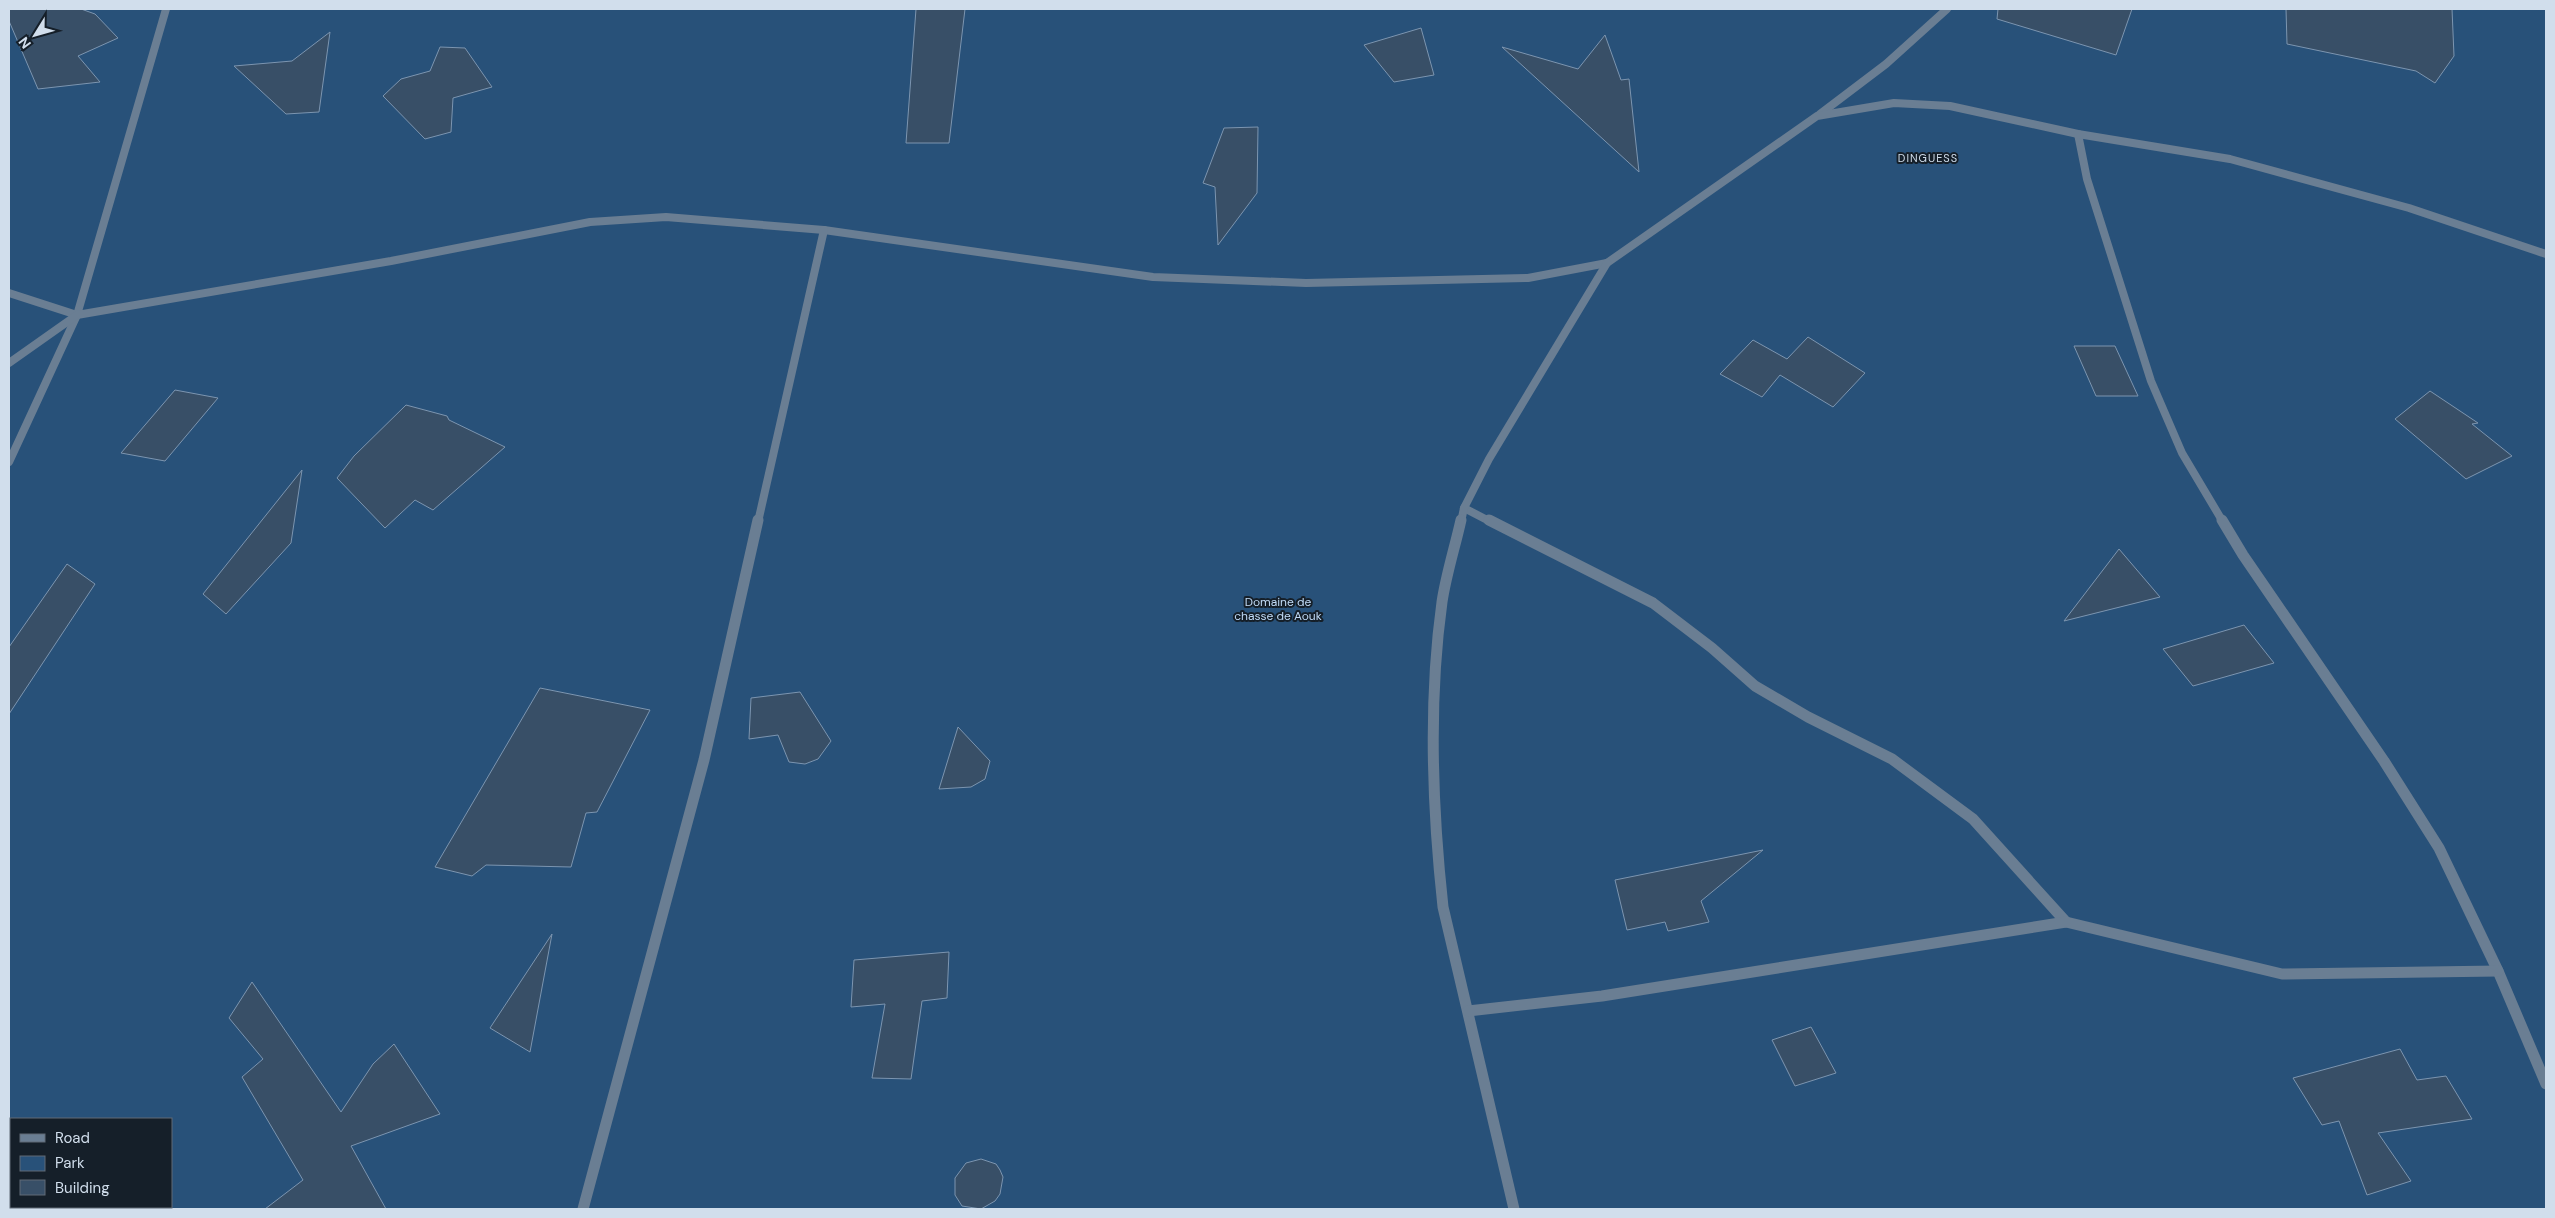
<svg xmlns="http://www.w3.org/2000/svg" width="2555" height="1218" viewBox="0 0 2555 1218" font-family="'DM Sans',sans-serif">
	<rect width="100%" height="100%" fill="#22384e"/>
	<path fill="#285179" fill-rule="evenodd" d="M 9,9 L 2546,9 L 2546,1209 L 9,1209 ZM 11,1119 L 171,1119 L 171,1207 L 11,1207 Z"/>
	<g fill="#384f67" stroke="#7c95b0">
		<path d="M 9,9 L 81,9 L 95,14 L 118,38 L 78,56 L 100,82 L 38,89 L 9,21 Z"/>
		<path d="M 916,9 L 965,9 L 949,143 L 906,143 Z"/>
		<path d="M 1998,9 L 2132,9 L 2116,55 L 1997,19 Z"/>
		<path d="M 2286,9 L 2452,9 L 2454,56 L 2435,83 L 2416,71 L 2287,44 Z"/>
		<path d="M 1421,28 L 1434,75 L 1394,82 L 1364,45 Z"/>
		<path d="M 330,32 L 319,112 L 286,114 L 234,66 L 292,61 Z"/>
		<path d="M 1605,35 L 1621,80 L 1629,79 L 1639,172 L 1502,47 L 1578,69 Z"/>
		<path d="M 440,47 L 465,48 L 492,87 L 453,98 L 451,132 L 425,139 L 383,96 L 401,79 L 430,71 Z"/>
		<path d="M 1258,127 L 1257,193 L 1218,245 L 1215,187 L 1203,183 L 1224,128 Z"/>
		<path d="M 1808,337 L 1865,373 L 1833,407 L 1780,375 L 1762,397 L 1720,374 L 1753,340 L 1787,359 Z"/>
		<path d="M 2074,346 L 2115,346 L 2138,396 L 2096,396 Z"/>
		<path d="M 175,390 L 218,398 L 165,461 L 121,453 Z"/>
		<path d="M 2430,391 L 2478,423 L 2472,424 L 2512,456 L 2466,479 L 2395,419 Z"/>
		<path d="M 406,405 L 447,416 L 449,420 L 505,447 L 433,510 L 415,500 L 385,528 L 337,478 L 354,456 Z"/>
		<path d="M 302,470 L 291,543 L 226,614 L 203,594 Z"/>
		<path d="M 2119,549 L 2160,597 L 2064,621 Z"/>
		<path d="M 67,564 L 95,584 L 9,714 L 9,647 Z"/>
		<path d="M 2244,625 L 2274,663 L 2193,686 L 2163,649 Z"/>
		<path d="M 540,688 L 650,710 L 597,812 L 586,813 L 571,867 L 486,865 L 472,876 L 435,867 Z"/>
		<path d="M 800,692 L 831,741 L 818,759 L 805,764 L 789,762 L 778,735 L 749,739 L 751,698 Z"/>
		<path d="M 958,727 L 990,761 L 985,779 L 971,787 L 939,789 Z"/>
		<path d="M 1763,850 L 1701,901 L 1709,922 L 1668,931 L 1665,922 L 1627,930 L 1615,880 Z"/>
		<path d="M 552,934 L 530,1052 L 490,1028 Z"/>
		<path d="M 949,952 L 947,998 L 922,1001 L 911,1079 L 872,1078 L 885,1004 L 851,1007 L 854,960 Z"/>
		<path d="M 252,982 L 341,1112 L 373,1064 L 394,1044 L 440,1114 L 351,1146 L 386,1209 L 265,1209 L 303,1180 L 242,1077 L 263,1059 L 229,1018 Z"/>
		<path d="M 1811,1027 L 1836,1073 L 1795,1086 L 1772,1040 Z"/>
		<path d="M 2400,1049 L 2417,1080 L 2446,1076 L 2472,1119 L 2378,1133 L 2411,1181 L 2367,1195 L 2339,1121 L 2322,1125 L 2293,1078 Z"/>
		<path d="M 981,1159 L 996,1164 L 1000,1170 L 1003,1177 L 1000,1194 L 995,1201 L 981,1209 L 962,1206 L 955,1195 L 955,1178 L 966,1163 Z"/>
	</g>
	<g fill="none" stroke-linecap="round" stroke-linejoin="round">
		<g stroke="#6a7e93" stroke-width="8">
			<path d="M 1820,114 L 1886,64 L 1947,9"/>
			<path d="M 2078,134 L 2087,179 L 2151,381 L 2182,453 L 2223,522"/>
			<path d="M 9,293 L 77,315 L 9,462"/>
			<path d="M 77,315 L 166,9"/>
			<path d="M 9,363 L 77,315 L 391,261 L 590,222 L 666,217 L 824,230 L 1153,277 L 1306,283 L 1528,278 L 1607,263 L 1817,116 L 1894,103 L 1950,106 L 2078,134 L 2230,159 L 2409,208 L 2546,254"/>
			<path d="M 1464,508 L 1491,522"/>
			<path d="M 758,522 L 824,230"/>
			<path d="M 1461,522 L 1464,508 L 1489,459 L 1607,263"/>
		</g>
		<g stroke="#6a7e93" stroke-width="11">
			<path d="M 1461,520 C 1455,547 1446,575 1442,602 C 1428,703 1432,806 1443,907 L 1514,1209"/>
			<path d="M 1489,520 L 1653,603 L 1712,648 L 1755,686 L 1808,717 L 1892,759 L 1973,819 L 2066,922"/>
			<path d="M 2222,520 L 2243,555 L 2384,761 L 2439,848 L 2498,971 L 2546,1084"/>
			<path d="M 1468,1011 L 1602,996 L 2066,922 L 2282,974 L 2498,971"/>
			<path d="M 583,1209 L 704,760 L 758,520"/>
		</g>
	</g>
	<g text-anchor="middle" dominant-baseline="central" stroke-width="4" stroke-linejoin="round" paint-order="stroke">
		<g font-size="11" letter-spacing="1" fill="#d1deec" stroke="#151f29">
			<text x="1928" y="158">DINGUESS</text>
		</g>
		<g font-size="12" fill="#c0daf6" stroke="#151f29">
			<text x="1278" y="602">Domaine de<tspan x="1278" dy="14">chasse de Aouk</tspan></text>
		</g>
	</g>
	<rect width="2555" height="1218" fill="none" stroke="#d1deec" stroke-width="20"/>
	<rect x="10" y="1118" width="162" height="90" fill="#151f29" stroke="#606b77"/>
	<rect x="20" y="1134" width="25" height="8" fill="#6a7e93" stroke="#606b77"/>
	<text x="55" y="1143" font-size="15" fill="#d1deec">Road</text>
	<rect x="20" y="1156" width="25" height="15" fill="#285179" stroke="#606b77"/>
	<text x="55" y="1168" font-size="15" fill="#d1deec">Park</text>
	<rect x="20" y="1180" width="25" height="15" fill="#384f67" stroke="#606b77"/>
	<text x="55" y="1193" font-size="15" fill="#d1deec">Building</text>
	<g transform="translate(35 35) rotate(233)" stroke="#151f29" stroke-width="4" paint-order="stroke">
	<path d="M0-4L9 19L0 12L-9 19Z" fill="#d1deec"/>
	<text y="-8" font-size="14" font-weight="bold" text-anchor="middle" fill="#d1deec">N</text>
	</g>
</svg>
